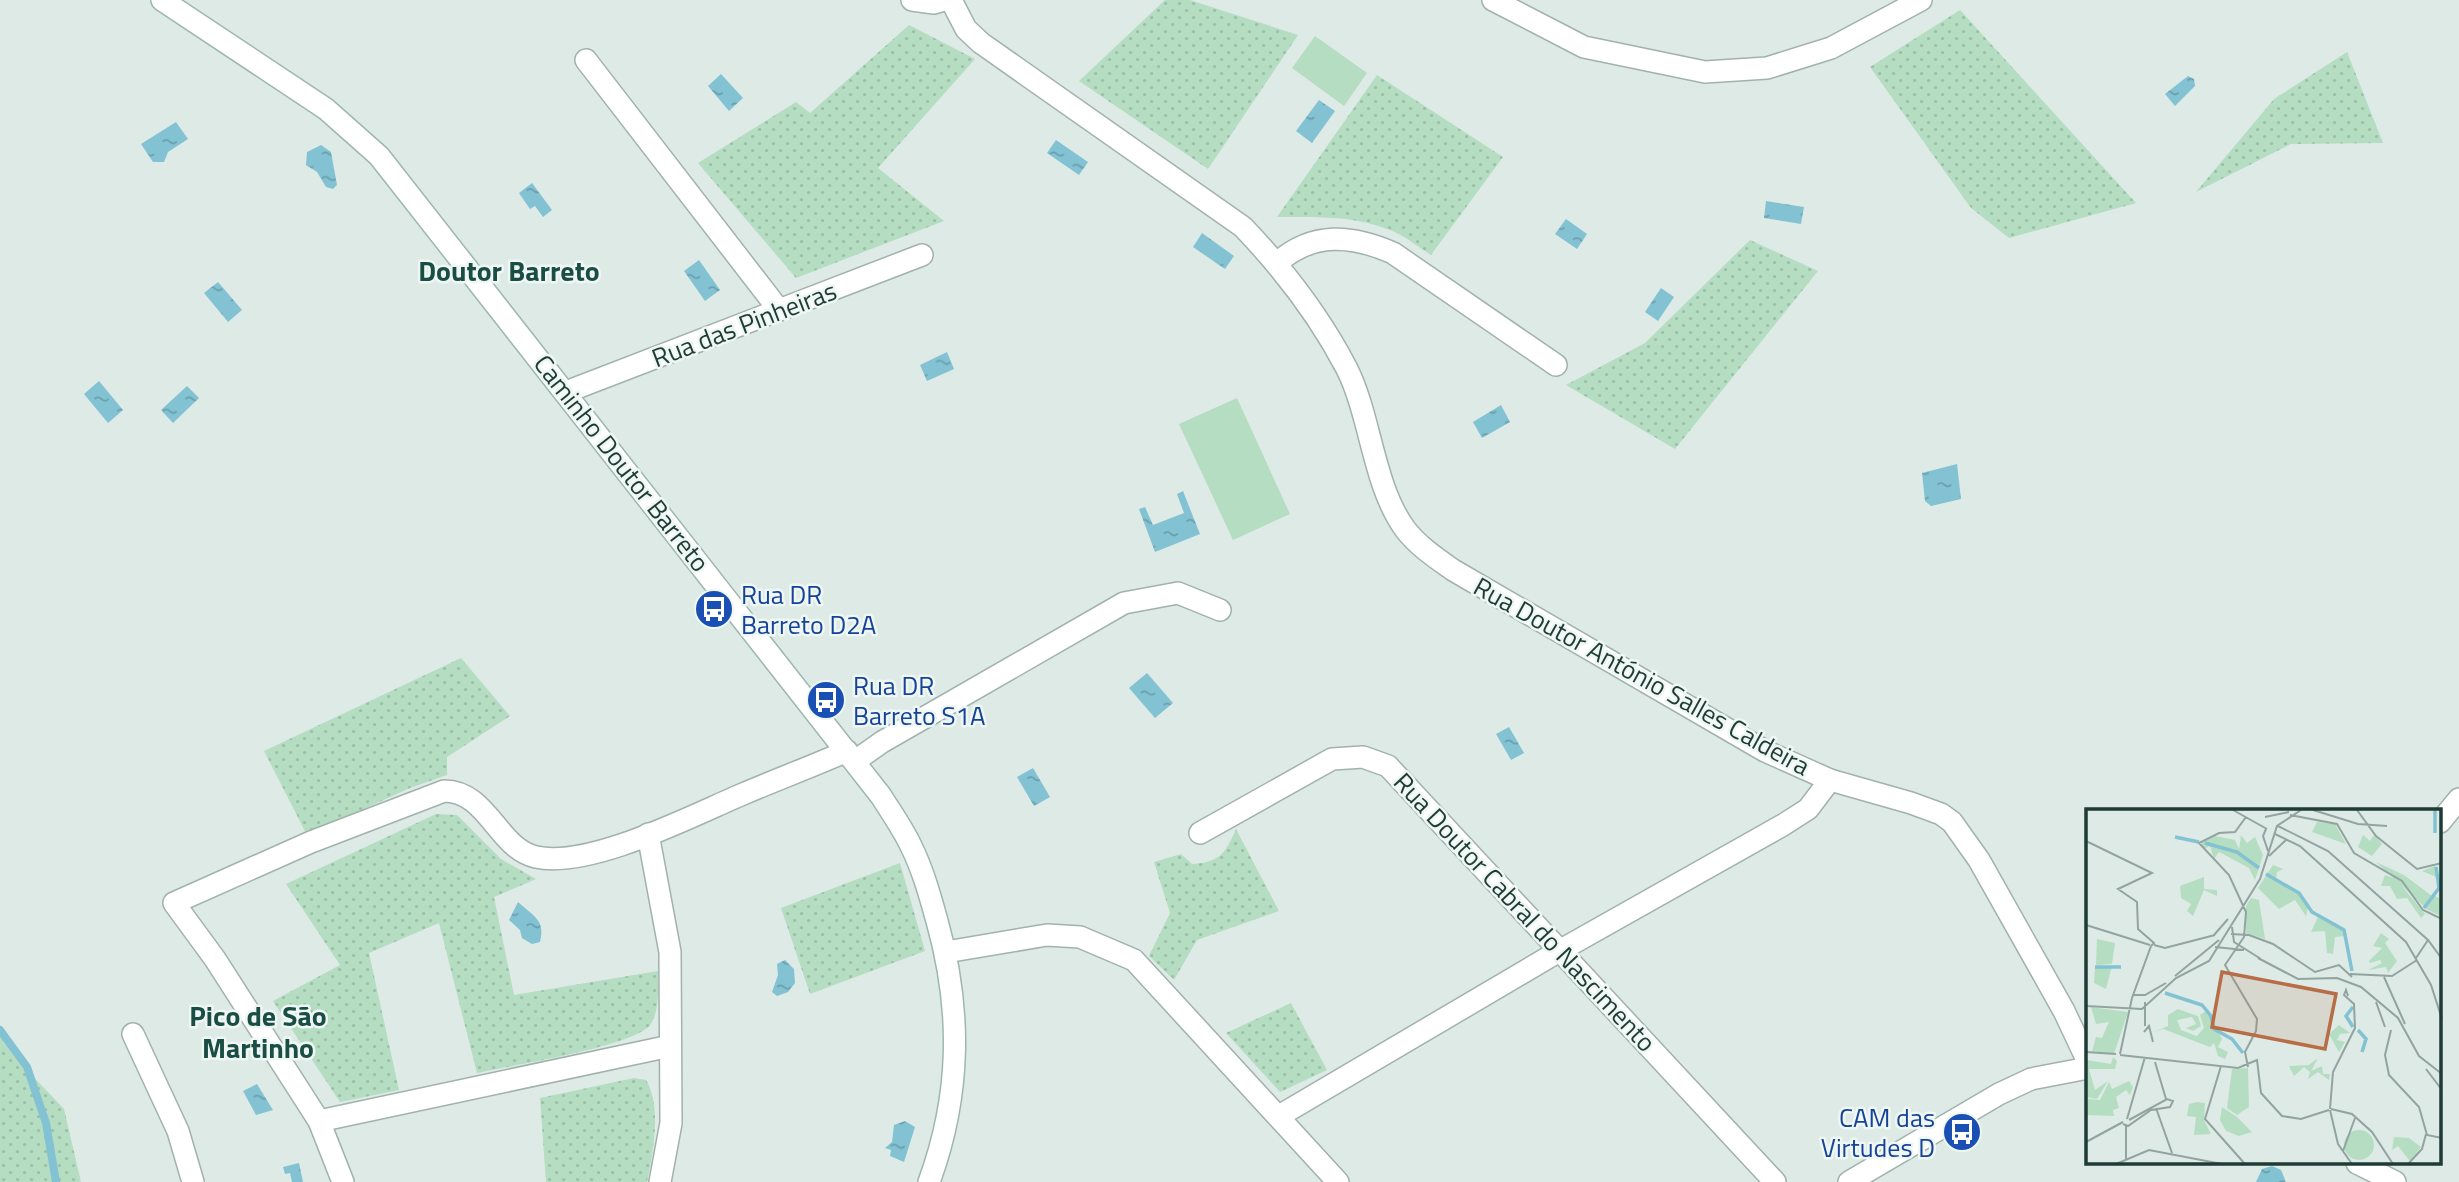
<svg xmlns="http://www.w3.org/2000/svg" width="2459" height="1182" viewBox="0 0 2459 1182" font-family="'Titillium Web',sans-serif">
	<defs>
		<pattern id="grass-dots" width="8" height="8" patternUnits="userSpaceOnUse" patternTransform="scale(1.75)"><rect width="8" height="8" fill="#b5ddc2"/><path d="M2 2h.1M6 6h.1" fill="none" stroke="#9bbfa7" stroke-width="1.8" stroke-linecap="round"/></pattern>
		<pattern id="water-ripples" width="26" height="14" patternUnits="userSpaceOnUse" patternTransform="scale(1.75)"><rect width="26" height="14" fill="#82c2d3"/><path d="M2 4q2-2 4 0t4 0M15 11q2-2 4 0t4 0" fill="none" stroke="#6a9fac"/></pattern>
	</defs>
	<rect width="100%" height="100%" fill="#deeae6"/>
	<g fill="url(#grass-dots)">
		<path d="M 1165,0 L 1190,0 L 1298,35 L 1208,169 L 1079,81 Z"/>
		<path d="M 1960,10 L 2136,203 L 2009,238 L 1971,208 L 1870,67 Z"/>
		<path d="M 909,25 L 975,59 L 878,168 L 944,221 L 796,278 L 698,163 L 796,102 L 810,113 Z"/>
		<path d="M 2347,52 L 2383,143 L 2291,144 L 2196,192 L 2274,99 Z"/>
		<path d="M 1377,75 L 1503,157 L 1431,255 C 1418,247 1404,235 1390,230 C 1353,215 1315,217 1277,217 Z"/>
		<path d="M 1750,240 L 1818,271 L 1675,449 L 1566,385 L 1645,343 Z"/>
		<path d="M 461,658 L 510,716 L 447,757 L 447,775 L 410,788 L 307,835 L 264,751 Z"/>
		<path d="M 436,814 L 457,815 L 501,859 L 536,879 L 494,897 L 514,995 L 658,971 C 658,988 660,1008 651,1024 C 637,1046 508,1066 477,1073 L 439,923 L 369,953 L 399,1090 L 340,1102 L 273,1001 L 340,965 L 286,884 Z"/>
		<path d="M 1236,829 L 1279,911 L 1197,940 L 1174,980 L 1149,956 L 1170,913 L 1154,862 L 1181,854 L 1192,864 C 1220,862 1225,854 1236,829 Z"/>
		<path d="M 900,863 L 925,951 L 810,994 L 781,908 Z"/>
		<path d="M 1291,1003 L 1327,1070 L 1280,1092 L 1226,1033 Z"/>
		<path d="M 0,1033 L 25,1068 L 64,1109 L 81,1182 L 0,1182 Z"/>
		<path d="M 634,1078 L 646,1080 C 662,1106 653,1153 647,1182 L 546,1182 L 540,1098 Z"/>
	</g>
	<g fill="#b5ddc2">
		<path d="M 1315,36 L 1367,73 L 1344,106 L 1292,68 Z"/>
		<path d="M 1237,398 L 1290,514 L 1233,540 L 1179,424 Z"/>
	</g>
	<g fill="url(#water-ripples)">
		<path d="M 721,74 L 743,98 L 729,111 L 708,86 Z"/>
		<path d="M 2188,76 L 2194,79 L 2195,86 L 2175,106 L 2165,94 Z"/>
		<path d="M 1319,100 L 1335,111 L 1312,143 L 1296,131 Z"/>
		<path d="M 176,122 L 188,139 L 168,152 L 164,162 L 153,162 L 141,144 Z"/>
		<path d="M 1056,140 L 1088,162 L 1079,175 L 1047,153 Z"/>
		<path d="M 321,145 L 331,152 L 337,185 L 333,189 L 326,187 L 317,172 L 306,165 L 307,152 Z"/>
		<path d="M 532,183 L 552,210 L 543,217 L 535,206 L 530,209 L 519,193 Z"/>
		<path d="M 1766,201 L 1804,207 L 1801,224 L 1764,218 Z"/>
		<path d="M 1566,219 L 1587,234 L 1577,249 L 1555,234 Z"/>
		<path d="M 1202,233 L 1234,256 L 1225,269 L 1193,247 Z"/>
		<path d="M 699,260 L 720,290 L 705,301 L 684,271 Z"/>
		<path d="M 218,282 L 242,310 L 228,322 L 204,293 Z"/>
		<path d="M 1661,288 L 1674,297 L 1658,321 L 1645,312 Z"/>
		<path d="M 947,352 L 954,369 L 927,381 L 920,365 Z"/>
		<path d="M 99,381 L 123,410 L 108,423 L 84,394 Z"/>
		<path d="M 187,386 L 199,398 L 173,423 L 161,410 Z"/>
		<path d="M 1501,405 L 1510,422 L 1482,438 L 1473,422 Z"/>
		<path d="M 1957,464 L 1961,499 L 1931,506 L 1925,501 L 1922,473 Z"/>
		<path d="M 1183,491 L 1200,534 L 1155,552 L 1139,509 L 1145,507 L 1153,525 L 1184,513 L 1177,494 Z"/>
		<path d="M 1147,673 L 1173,703 L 1155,718 L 1129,688 Z"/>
		<path d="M 1509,727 L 1524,753 L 1511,760 L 1496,734 Z"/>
		<path d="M 1033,768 L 1050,797 L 1034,806 L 1017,777 Z"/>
		<path d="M 518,902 C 533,916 546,920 540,942 L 532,944 L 522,938 L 520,930 L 509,920 Z"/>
		<path d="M 785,960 L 794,969 L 795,983 L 788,992 L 777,996 L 772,992 L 778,975 L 777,964 Z"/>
		<path d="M 257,1084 L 273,1110 L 256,1115 L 243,1091 Z"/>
		<path d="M 905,1121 L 915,1127 L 904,1162 L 890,1156 L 891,1150 L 885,1148 L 892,1142 L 894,1125 Z"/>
		<path d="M 299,1163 L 303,1182 L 292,1182 L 290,1173 L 285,1174 L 283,1167 Z"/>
		<path d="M 2272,1166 L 2281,1170 L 2286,1182 L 2256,1182 L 2262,1169 Z"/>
	</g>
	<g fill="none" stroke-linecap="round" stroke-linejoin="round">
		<path stroke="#82c2d3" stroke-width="8" d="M 0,1030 L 27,1067 L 46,1123 L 56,1182"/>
		<defs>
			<g id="street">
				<path d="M 912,0 L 934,3 L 944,0"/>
				<path d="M 951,0 L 966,29 L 981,43 L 1243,227 C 1285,271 1319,315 1347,369 C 1371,417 1373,485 1405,529 C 1418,546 1436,558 1453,570 L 1765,751 L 1830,780 L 1911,803 L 1941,814 L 1952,822 L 1979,860 L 2064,1011 L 2088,1062"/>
				<path d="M 1493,0 L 1584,47 L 1705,72 L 1767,68 L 1831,48 L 1921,0"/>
				<path d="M 586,60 L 779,310"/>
				<path d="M 1277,263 C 1313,231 1352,235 1393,253 L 1556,365"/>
				<path d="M 566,392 L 922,255"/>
				<path d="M 855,761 L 882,742 L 1124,603 L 1178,593 L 1220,610"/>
				<path d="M 2440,822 L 2459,799"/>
				<path d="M 1200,833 L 1332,759 L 1363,757 L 1388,766 L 1775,1182"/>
				<path d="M 648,834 L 670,952 L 671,1123 L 660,1182"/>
				<path d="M 946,952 L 1047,935 L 1080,937 L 1134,960 L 1338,1182"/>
				<path d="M 133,1034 L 178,1131 L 193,1182"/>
				<path d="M 1279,1116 L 1561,950 L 1783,825 L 1808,809 L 1830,780"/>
				<path d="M 319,1121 L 670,1046"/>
				<path d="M 2357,1163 L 2395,1182"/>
				<path d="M 343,1182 L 319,1121 L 215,959 L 174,903 L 311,842 L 444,791 C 488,791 497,848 536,857 C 590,869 693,815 743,794 C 778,779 813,766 847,751"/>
				<path d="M 1849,1182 L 1999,1094 L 2031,1079 L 2088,1068"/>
			</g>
			<path id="secondary" d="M 162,0 L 326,109 L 379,156 L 881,796 C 891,812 903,829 911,846 C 923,870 930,896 937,921 C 962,1010 961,1095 929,1182"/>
		</defs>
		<use href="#street" stroke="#a1b2ad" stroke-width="24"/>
		<use href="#secondary" stroke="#9db7af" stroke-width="24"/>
		<use href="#street" stroke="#fff" stroke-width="21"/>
		<use href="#secondary" stroke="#fff" stroke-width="21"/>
	</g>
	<defs>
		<symbol id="bus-disc" viewBox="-11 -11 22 22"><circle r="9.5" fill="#1a4fb4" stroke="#eef7f3"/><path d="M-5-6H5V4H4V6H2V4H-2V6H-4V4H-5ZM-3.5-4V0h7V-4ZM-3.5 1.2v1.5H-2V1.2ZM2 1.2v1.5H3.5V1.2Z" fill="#fff"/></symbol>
	</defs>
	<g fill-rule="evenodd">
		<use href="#bus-disc" x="692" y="587" width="44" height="44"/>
		<use href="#bus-disc" x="804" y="678" width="44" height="44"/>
		<use href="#bus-disc" x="1940" y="1110" width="44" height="44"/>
	</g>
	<g text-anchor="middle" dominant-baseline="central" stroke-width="5" stroke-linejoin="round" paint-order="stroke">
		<g font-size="26" fill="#1f3b35" stroke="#eef7f3">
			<text transform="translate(744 324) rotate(-21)">Rua das Pinheiras</text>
			<text transform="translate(622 463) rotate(52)">Caminho Doutor Barreto</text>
			<text transform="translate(1642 676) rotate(29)">Rua Doutor António Salles Caldeira</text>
			<text transform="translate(1525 912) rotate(47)">Rua Doutor Cabral do Nascimento</text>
		</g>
		<g font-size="26" fill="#164399" stroke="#eef7f3" text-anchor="start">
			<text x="741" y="594">Rua DR<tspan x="741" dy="30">Barreto D2A</tspan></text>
			<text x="853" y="685">Rua DR<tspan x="853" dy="30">Barreto S1A</tspan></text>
			<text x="1935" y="1117" text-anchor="end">CAM das<tspan x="1935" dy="30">Virtudes D</tspan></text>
		</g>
		<g font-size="28" font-weight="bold" fill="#1a4d44" stroke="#eef7f3">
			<text x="509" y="270">Doutor Barreto</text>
			<text x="258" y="1015">Pico de São<tspan x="258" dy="32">Martinho</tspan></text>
		</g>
	</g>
	<g transform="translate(2086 809)">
		<rect width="355" height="355" fill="#deeae6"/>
		<path d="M 155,26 L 161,34 L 169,28 L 177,46 L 169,71 L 163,59 L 133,43 L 128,50 L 124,37 L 118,40 L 115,33 L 129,27 L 149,31 L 153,40 ZM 277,26 L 284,32 L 288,26 L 296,35 L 286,47 L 272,38 ZM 290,53 L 318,66 L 346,87 L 344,91 L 353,79 L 353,69 L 336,62 L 349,57 L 354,69 L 355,79 L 349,87 L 355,90 L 355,107 L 342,101 ZM 187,56 L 197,60 L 191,63 L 190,72 L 209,81 L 225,102 L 258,120 L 260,127 L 249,128 L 247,145 L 241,144 L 239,122 L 225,123 L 232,108 L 224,103 L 222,99 L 220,107 L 209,91 L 193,100 L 172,79 ZM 299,66 L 310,70 L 339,105 L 335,109 L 321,89 L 311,90 L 304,77 L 295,77 ZM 118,68 L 118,80 L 131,81 L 131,87 L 118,81 L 107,107 L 101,102 L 105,95 L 95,89 L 94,77 ZM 165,89 L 173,91 L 179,130 L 160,124 L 160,97 ZM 295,124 L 303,130 L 299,134 L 311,152 L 302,164 L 300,158 L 282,161 L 296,154 L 294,151 L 284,154 L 283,152 L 296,139 L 287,137 ZM 11,130 L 29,134 L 26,155 L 10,156 ZM 26,157 L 20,180 L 8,174 L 9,158 ZM 121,201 L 136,230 L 132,238 L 142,243 L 139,250 L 132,247 L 128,234 L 124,238 L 77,220 L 68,223 L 82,217 L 109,229 L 118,219 L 114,206 ZM 253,216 L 264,224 L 254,225 L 251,231 L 259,233 L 253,243 L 243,225 ZM 27,248 L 31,252 L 29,260 L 3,260 L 9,281 L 22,272 L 11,290 L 0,288 L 0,251 L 25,255 ZM 232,249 L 225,262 L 236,257 L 237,265 L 244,265 L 243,271 L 232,263 L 222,270 L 224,263 L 218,258 L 208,267 L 203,257 L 223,256 ZM 43,272 L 47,278 L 44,286 L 40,281 L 30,288 L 33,299 L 27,301 L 28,307 L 0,306 L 2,290 L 14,291 L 23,273 L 26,280 ZM 308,328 L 323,329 L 335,338 L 324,352 L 312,337 L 306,341 Z" fill="#b5ddc2"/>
		<path d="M 92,200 L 112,207 L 115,217 L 107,222 L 100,219 L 110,215 L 106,208 L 91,211 L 95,221 L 113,228 L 105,229 L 82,217 L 82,206 Z" fill="#b5ddc2"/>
		<path d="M 5,198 L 42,203 L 28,245 L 6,242 L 10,228 L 16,229 L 23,213 L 10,215 Z" fill="#b5ddc2"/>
		<path d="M 231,13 L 249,15 L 260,35 L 226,23 ZM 162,259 L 163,298 L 151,306 L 141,299 L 146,260 ZM 111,293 L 119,294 L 118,311 L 125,325 L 108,326 L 110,308 L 101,307 L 103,295 ZM 136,298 L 151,308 L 166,323 L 153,327 L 140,322 L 134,311 Z" fill="#b5ddc2"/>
		<path d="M258 336a15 15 0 1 1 30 0a15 15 0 1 1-30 0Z" fill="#b5ddc2"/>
		<path fill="none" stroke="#82c2d3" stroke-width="3.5" d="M 349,24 L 349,1M 89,28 L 113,33M 119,34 L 151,43 L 173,59M 180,65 L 213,84 L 226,103 L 258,121 L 266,162M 338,99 L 353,79 L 350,58M 9,158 L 35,158M 79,184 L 116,196 L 125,207 L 128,220 L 146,230 L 157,244M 267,198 L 260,207 L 267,218M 272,221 L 280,230 L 276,243"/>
		<path fill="none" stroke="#92a49f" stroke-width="2" d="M 147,1 L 181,20M 227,1 L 272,15 L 301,17M 271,1 L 290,27 L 331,60 L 356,54M 204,6 L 251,15 L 268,44 L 316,72 L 337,101 L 356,110M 160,8 L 149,23 L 133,24 L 113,34 L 143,66 L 160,103 L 158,128 L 139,156 L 171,210 L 170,222 L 159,243 L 162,258M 179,8 L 203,3M 192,17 L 242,42 L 342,131 L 356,150M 180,20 L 177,27 L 182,42M 189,25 L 214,37 L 320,133 L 345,176 L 356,210M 0,32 L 66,64 L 32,80 L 51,93 L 52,120 L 68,134 L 65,137M 183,47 L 201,30M 0,116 L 64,136M 146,118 L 148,133 L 175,150M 145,125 L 163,126 L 187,135 L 229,163 L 253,156 L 266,168M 128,126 L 142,110M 68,136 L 79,139 L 129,126M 129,138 L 158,141M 172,149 L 212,170 L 251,169 L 275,178 L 312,209 L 333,247 L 356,265M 330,149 L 342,131M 264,165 L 306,167 L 331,151M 89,167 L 133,131M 298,168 L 319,215M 47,186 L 59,186 L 80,174M 290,193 L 299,218M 0,197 L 56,200 L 90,169 L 123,152 L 174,70 L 191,17 L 215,1M 59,217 L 59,193M 305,221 L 299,246 L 303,266 L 333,298 L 341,326 L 356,329M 58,223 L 63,217 L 67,233M 0,243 L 30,245M 34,245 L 46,189 L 65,137M 34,246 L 152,259 L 171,251 L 175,284 L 196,307 L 215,310 L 243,301M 69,253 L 80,290M 135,257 L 119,310 L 159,355M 340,260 L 356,281M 70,299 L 86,344M 244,300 L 247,263 L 269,219 L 268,195 L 258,186 L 260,181 L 262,187M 245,300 L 266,305 L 286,323 L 307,355M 244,301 L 252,335 L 266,355M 41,310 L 59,248M 37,315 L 42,317 L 65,301 L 84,298 L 87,292 L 81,290 L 43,311M 0,333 L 37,313M 257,342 L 269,309M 40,350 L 40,317M 30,355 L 63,341 L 136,355M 322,355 L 336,340 L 340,325"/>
		<path fill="#b76d46" fill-opacity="0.15" stroke="#b76d46" stroke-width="3.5" d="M 136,163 L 250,185 L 239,240 L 126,218 Z"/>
		<rect width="355" height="355" fill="none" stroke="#1f3b35" stroke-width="3.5"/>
	</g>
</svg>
